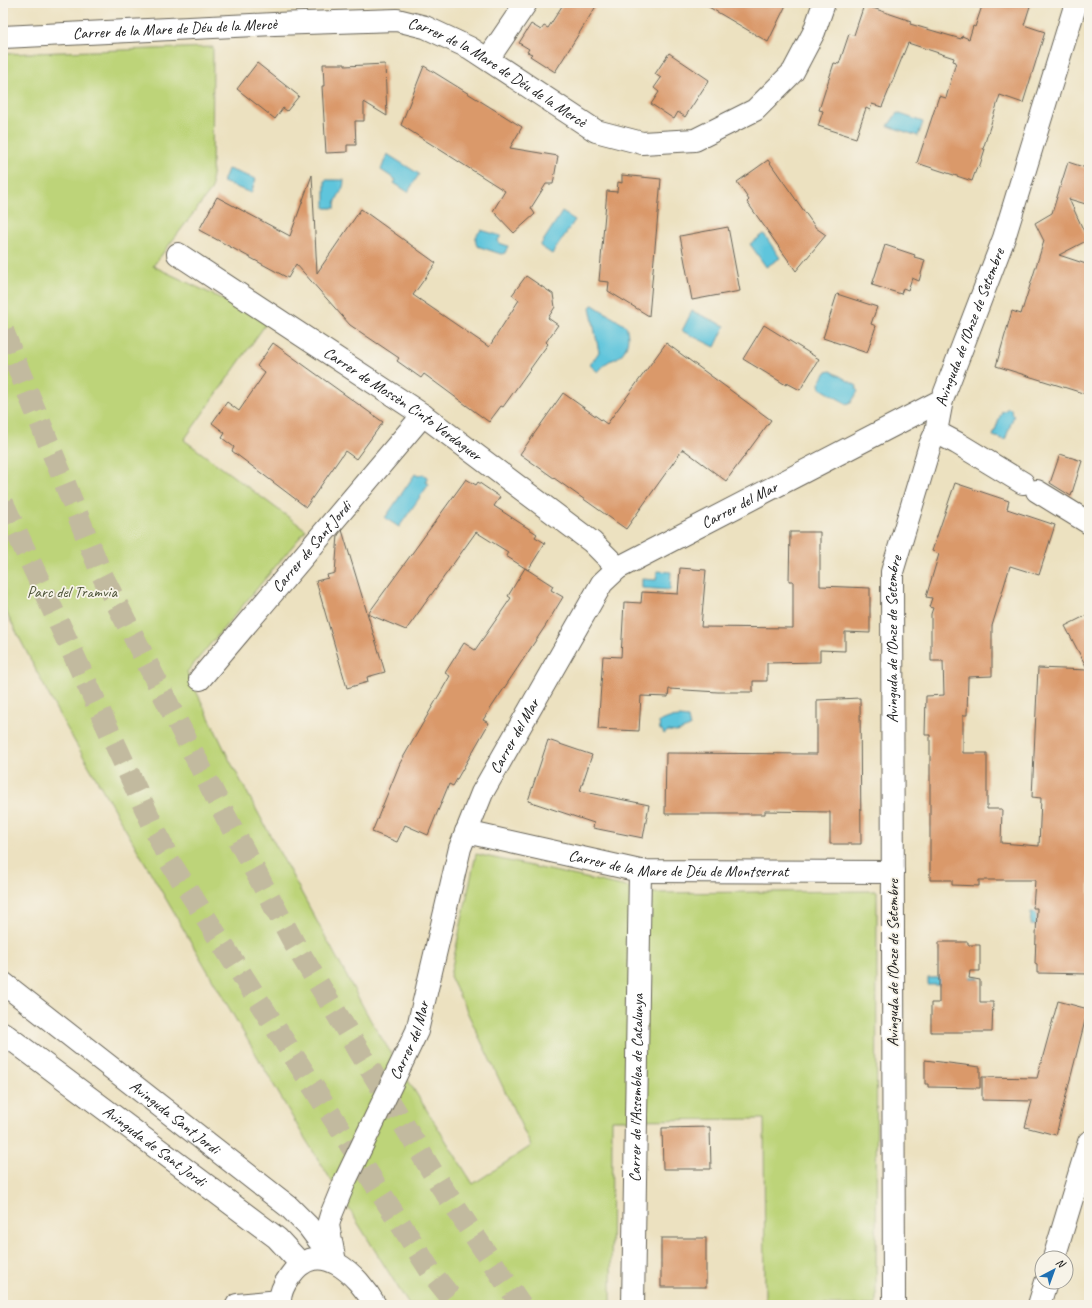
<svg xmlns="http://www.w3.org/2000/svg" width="1092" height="1308" viewBox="0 0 1092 1308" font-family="Caveat,sans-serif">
	<rect width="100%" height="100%" fill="#f7f3e8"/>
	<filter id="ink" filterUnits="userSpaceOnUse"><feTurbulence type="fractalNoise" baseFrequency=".025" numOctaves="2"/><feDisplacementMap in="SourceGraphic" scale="8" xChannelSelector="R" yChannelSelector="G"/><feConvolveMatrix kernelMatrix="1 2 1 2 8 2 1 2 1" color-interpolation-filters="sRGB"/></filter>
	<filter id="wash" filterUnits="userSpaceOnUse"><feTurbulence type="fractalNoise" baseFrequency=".012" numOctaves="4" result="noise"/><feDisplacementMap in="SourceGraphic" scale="16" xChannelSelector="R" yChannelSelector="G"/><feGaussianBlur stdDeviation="0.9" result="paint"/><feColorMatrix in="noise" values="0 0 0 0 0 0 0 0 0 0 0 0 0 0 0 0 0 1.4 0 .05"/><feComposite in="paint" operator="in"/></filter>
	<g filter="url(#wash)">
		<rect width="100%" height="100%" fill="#ece1c0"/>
		<path fill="#bdd479" stroke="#6c784a" d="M 213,47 L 212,189 L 153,266 L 268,321 L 184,440 L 306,530 L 187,672 L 230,761 L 371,1021 L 473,1184 L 531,1146 L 450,976 L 476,854 L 654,893 L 877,891 L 876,1305 L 765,1305 L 764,1119 L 612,1120 L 611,1305 L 409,1305 L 301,1132 L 57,711 L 3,606 L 3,54 Z"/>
		<g fill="#5ec5dc" stroke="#3d707c">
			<path d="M 897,113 L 923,122 L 918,136 L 888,126 Z"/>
			<path d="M 387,154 L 419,174 L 408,192 L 394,183 L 396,180 L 381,170 Z"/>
			<path d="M 228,169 L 256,179 L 251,193 L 223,182 Z"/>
			<path d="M 325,180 L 344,180 C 344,193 335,195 335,208 L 325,208 Z"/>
			<path d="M 562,212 L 575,220 L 552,254 L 540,246 Z"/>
			<path d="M 481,230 L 501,236 L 498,240 L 499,243 L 508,246 L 505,253 L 501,254 L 477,246 C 474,239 476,235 481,230 Z"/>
			<path d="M 764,234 L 780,258 L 766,267 L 750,244 Z"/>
			<path d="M 592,305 L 593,305 L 626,326 C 630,338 628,351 617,358 C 614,360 610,360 608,362 C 604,364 601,369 598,372 L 590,365 L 599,352 L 590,307 Z"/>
			<path d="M 692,311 L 725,326 L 715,347 L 682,331 Z"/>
			<path d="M 831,371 L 857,386 L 856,389 L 858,391 L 851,403 L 848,403 L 847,404 L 820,388 L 819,384 L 826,372 Z"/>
			<path d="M 1008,408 L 1011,409 L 1012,415 L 1014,415 L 1005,440 L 993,436 L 1002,411 L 1003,412 Z"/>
			<path d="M 423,474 L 427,477 L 426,482 L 429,484 L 399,527 L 385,518 L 415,474 L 418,476 Z"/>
			<path d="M 657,571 L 671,572 L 670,590 L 642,588 L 642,579 L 656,580 Z"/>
			<path d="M 680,717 L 688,718 L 690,727 L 677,732 L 668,731 L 664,734 L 662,730 L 660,730 L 659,722 L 669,718 Z"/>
			<path d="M 1031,913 L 1061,916 L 1059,928 L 1030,925 Z"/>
			<path d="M 977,977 L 980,981 L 977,985 L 928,985 L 928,978 Z"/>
		</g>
		<g id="blocks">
			<g fill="#da996a">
				<path d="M 564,3 L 598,3 L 555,72 L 530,56 L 532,54 L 527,52 L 529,49 L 519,43 L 531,24 L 541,30 L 544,26 L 548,28 Z"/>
				<path d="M 702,3 L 787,3 L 768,42 Z"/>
				<path d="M 983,3 L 1031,3 L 1024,25 L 1045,32 L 1023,103 L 1000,95 L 983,149 L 985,149 L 979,168 L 977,167 L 972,181 L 917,163 L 939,96 L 946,98 L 956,62 L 953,61 L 954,58 L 908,43 L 882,107 L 872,104 L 870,110 L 866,108 L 856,138 L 818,126 L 823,111 L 819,110 L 834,63 L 839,64 L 849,34 L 854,35 L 864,5 L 911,21 L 910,24 L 961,39 L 962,36 L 969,39 L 973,26 L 975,27 Z"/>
				<path d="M 669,53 L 709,80 L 685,117 L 678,112 L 674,119 L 651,104 L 659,92 L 654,88 L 661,78 L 655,74 Z"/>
				<path d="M 257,63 L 299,96 L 287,111 L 283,108 L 275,119 L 237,89 Z"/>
				<path d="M 323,64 L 345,64 L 345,66 L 385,64 L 387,116 L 364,102 L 364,121 L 355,121 L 356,145 L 347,145 L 347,152 L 326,153 L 322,86 L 324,86 Z"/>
				<path d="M 424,66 L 522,127 L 510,148 L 558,156 L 553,184 L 546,184 L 531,208 L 535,214 L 514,233 L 493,211 L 505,191 L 401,125 Z"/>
				<path d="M 768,160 L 816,228 L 826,235 L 796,271 L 747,202 L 749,200 L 737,182 Z"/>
				<path d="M 1068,162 L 1089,169 L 1089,205 L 1069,199 L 1088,240 L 1059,255 L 1089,265 L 1089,395 L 996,366 L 1012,311 L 1021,314 L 1044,241 L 1035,223 L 1052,213 Z"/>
				<path d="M 312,175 L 317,273 L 361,209 L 436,263 L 413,295 L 489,347 L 519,300 L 512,295 L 526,276 L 553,294 L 555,307 L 548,318 L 558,325 L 546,342 L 548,344 L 503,407 L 501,406 L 489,422 L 424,374 L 421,378 L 397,361 L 399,358 L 350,325 L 296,264 L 288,278 L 199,230 L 217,197 L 290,236 Z"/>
				<path d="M 622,175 L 661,179 L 649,316 L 608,291 L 609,282 L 599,281 L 607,191 L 617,192 L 618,182 L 622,183 Z"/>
				<path d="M 728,227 L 740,291 L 692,300 L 680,236 Z"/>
				<path d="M 885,245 L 915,255 L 914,257 L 925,260 L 919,281 L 912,278 L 908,290 L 903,288 L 901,294 L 872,285 Z"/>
				<path d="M 837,294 L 877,307 L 871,324 L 876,326 L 867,353 L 823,338 Z"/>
				<path d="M 764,325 L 819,359 L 800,390 L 787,383 L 786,385 L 743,359 Z"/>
				<path d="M 273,343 L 383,422 L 356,459 L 345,451 L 306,507 L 232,451 L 234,447 L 222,438 L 225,433 L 212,423 L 227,402 L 239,411 L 265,373 L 257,366 Z"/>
				<path d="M 666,343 L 771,420 L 726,481 L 683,449 L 626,529 L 520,454 L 563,393 L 607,424 Z"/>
				<path d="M 1060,454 L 1082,461 L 1071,496 L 1050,483 Z"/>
				<path d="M 466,479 L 476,485 L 478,482 L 500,497 L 494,506 L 537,534 L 535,537 L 545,543 L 528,570 L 506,556 L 508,552 L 476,532 L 406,630 L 368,614 Z"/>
				<path d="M 955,483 L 1009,501 L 1007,509 L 1055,525 L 1039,575 L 1010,566 L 992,626 L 992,676 L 968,677 L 967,715 L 963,715 L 963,753 L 987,753 L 987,809 L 1002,809 L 1001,843 L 1039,846 L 1041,798 L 1032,797 L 1038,668 L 1088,670 L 1065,626 L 1089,614 L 1089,974 L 1037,973 L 1037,965 L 1035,964 L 1037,908 L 1033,908 L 1035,880 L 979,880 L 979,886 L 952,885 L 952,880 L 930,880 L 930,735 L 925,735 L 926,696 L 944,695 L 943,661 L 931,661 L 931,614 L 933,608 L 929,607 L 932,598 L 926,597 L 939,554 L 932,551 Z"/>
				<path d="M 342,530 L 385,672 L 367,677 L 368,682 L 347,688 L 316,581 L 328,578 L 327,575 L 335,573 L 338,535 Z"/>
				<path d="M 790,532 L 820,532 L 820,586 L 870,588 L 870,633 L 845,632 L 845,651 L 820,650 L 820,662 L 767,663 L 767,681 L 753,681 L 753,692 L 718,692 L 669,689 L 668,697 L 641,696 L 639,731 L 598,729 L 603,656 L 621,657 L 624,602 L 641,603 L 642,592 L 678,594 L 680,568 L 706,570 L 701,627 L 793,628 L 793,581 L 789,581 Z"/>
				<path d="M 525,568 L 553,586 L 551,590 L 563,597 L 546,625 L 483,720 L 489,723 L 453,786 L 449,784 L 428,835 L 405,825 L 397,842 L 372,832 L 400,763 L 450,676 L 445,673 L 464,643 L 475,650 L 511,598 L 508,596 Z"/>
				<path d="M 860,698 L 861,844 L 830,844 L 830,812 L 765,811 L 765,814 L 665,814 L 666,753 L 817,754 L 817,700 Z"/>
				<path d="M 548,740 L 592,755 L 580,791 L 649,805 L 643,838 L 593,828 L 594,823 L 528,801 Z"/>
				<path d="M 939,942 L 968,942 L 968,945 L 980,945 L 980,971 L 970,971 L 969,978 L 980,980 L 980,1002 L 993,1002 L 992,1032 L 931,1032 L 931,1003 L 939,1003 Z"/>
				<path d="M 1058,1001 L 1088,1009 L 1056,1135 L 1025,1127 L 1032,1101 L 982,1100 L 982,1077 L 1037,1078 Z"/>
				<path d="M 925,1060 L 980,1067 L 980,1088 L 928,1087 L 928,1084 L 925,1084 Z"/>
				<path d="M 710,1127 L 711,1169 L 663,1169 L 662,1128 Z"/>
				<rect x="661" y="1238" width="45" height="49"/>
			</g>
		</g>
	</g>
	<g filter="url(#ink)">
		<use href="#blocks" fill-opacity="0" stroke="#656155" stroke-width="1"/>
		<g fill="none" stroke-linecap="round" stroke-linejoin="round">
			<g stroke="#c2ba9f" stroke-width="22" stroke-dasharray="22 11" stroke-linecap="butt">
				<path d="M 3,331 L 102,575 L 227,819 L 295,945 L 439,1183 L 521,1305"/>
				<path d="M 3,503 L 170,862 L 433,1275 L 457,1305"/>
			</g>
			<defs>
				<g id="street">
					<path id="s1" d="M 3,37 L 274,24 L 397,20 L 425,27 L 470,48 L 596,131 L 642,143 L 695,140 L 755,110 L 793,72 L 814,32 L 824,3"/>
					<path d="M 488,59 L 526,3"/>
					<path id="s2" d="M 178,254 L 423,415 L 592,542 L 618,568"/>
					<path d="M 936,432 L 957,443 L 1023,483"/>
					<path d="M 1037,491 L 1089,523"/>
					<path id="s3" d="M 200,679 L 423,415"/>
					<path id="s4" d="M 466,832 L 640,871 L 893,872"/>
					<path id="s5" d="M 3,983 L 289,1207 L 308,1226 L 332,1258"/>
					<path id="s6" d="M 3,1033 L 277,1238 L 301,1264"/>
					<path d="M 1054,1258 L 1089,1142"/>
					<path id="s7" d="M 335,1262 L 328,1225 L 331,1215 L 345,1181 L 417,1031 L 460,848 L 482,793 L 602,583 L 618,568 L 942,400"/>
					<path d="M 237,1305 L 280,1301"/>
					<path d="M 280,1305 C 279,1295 284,1284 290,1276 C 319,1235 358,1275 375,1305"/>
					<path id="s8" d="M 633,1305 L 640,871"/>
					<path id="s9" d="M 894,1305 L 892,572 L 930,445 L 936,432 L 942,400 L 1004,238 L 1076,3"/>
					<path d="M 1039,1305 L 1046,1282"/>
				</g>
			</defs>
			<use href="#street" stroke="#656155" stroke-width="24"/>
			<use href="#street" stroke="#fff" stroke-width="22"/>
		</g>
	</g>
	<g text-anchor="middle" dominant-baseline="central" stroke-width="3.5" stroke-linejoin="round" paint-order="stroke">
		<g font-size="16" fill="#1c1c1c" stroke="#f7f3e8">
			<text stroke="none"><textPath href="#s1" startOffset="172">Carrer de la Mare de Déu de la Mercè</textPath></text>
			<text stroke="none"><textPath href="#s1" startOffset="508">Carrer de la Mare de Déu de la Mercè</textPath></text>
			<text stroke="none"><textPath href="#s9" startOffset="990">Avinguda de l'Onze de Setembre</textPath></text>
			<text stroke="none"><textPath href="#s2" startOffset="270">Carrer de Mossèn Cinto Verdaguer</textPath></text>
			<text stroke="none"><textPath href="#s7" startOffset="899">Carrer del Mar</textPath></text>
			<text stroke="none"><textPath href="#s3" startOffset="173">Carrer de Sant Jordi</textPath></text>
			<text stroke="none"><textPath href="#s9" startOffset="666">Avinguda de l'Onze de Setembre</textPath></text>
			<text stroke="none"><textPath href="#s7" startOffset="564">Carrer del Mar</textPath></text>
			<text stroke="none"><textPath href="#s4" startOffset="216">Carrer de la Mare de Déu de Montserrat</textPath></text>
			<text transform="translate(893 963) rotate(-90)">Avinguda de l'Onze de Setembre</text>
			<text stroke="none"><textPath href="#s7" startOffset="240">Carrer del Mar</textPath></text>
			<text stroke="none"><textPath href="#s8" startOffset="217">Carrer de l'Assemblea de Catalunya</textPath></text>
			<text stroke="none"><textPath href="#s5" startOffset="218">Avinguda Sant Jordi</textPath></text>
			<text stroke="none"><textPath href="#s6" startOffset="189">Avinguda de Sant Jordi</textPath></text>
		</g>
		<g font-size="16" fill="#4c5338" stroke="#f7f3e8">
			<text x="72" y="592">Parc del Tramvia</text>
		</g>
	</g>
	<rect width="1092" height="1308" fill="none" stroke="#f7f3e8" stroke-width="16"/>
	<g transform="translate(1054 1270) rotate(41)"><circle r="19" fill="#f7f3e8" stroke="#9f9d96"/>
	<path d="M0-3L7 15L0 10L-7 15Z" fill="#1f6fb2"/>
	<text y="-6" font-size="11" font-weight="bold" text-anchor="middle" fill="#1c1c1c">N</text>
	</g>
</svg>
